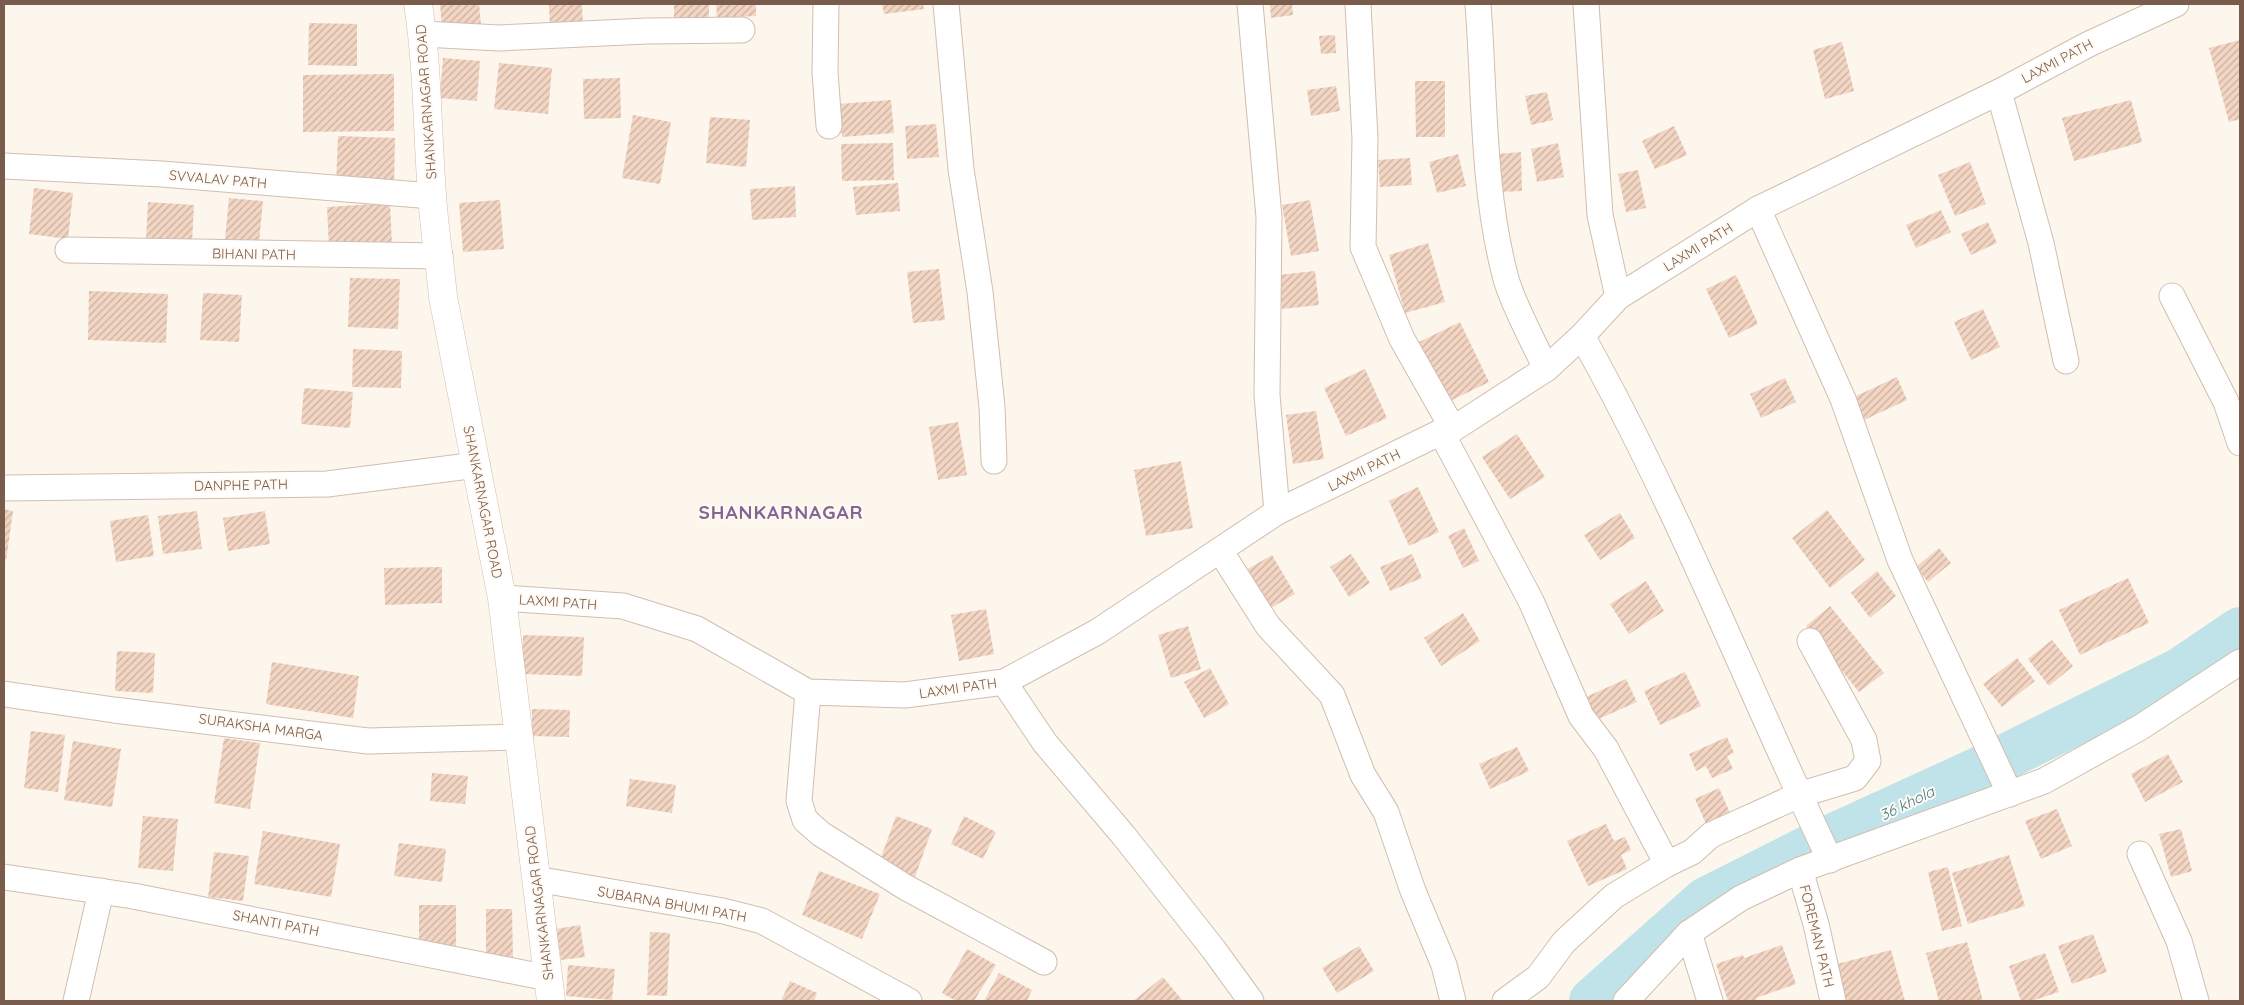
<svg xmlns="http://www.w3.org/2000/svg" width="2244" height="1005" viewBox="0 0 2244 1005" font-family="Quicksand,sans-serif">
	<defs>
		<pattern id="building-hatch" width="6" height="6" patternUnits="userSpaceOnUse" patternTransform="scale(1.25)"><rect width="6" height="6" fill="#f3d5c3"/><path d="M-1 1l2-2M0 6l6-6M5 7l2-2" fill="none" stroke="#cab0a1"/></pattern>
	</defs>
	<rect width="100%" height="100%" fill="#fdf6ec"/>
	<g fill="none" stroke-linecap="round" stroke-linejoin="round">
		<path stroke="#bfe3e8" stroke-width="46" d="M 1592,1001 L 1706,900 L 1819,843 L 1985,767 L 2181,670 L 2240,630"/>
	</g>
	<g fill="url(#building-hatch)">
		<path d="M 440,4 L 479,4 L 481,25 L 442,28 Z"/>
		<path d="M 549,4 L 582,4 L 583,27 L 550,29 Z"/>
		<rect x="674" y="4" width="35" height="19"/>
		<path d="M 716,4 L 756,4 L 756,16 L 717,18 Z"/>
		<path d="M 882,4 L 923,4 L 924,9 L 884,14 Z"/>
		<path d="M 1270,4 L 1292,4 L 1293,15 L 1271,18 Z"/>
		<path d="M 309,23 L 357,24 L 357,66 L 308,65 Z"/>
		<path d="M 1335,35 L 1336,53 L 1321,54 L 1319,36 Z"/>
		<path d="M 2240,40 L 2240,119 L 2229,122 L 2209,48 Z"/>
		<path d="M 1842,42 L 1854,91 L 1825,99 L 1813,50 Z"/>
		<path d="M 443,58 L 480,61 L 477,101 L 440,98 Z"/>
		<path d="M 499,63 L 552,68 L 548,114 L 494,109 Z"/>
		<path d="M 394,74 L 394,131 L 303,132 L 303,75 Z"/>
		<path d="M 620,78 L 621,118 L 584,119 L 583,79 Z"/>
		<path d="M 1415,81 L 1445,81 L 1445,137 L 1416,137 Z"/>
		<path d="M 1336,86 L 1340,111 L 1311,116 L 1307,90 Z"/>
		<path d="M 1547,92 L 1553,120 L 1531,125 L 1525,96 Z"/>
		<path d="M 891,100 L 894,133 L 842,137 L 839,104 Z"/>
		<path d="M 2131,100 L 2142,142 L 2074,161 L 2062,118 Z"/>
		<path d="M 633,115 L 671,122 L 660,184 L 622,178 Z"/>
		<path d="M 710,117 L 750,120 L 746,167 L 706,163 Z"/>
		<path d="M 936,124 L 939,157 L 907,159 L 905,126 Z"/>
		<path d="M 1674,126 L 1687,155 L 1655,169 L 1642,141 Z"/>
		<path d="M 338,136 L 395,138 L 394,187 L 336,186 Z"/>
		<path d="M 893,143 L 894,180 L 842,181 L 841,144 Z"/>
		<path d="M 1558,143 L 1564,177 L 1537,182 L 1531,149 Z"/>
		<path d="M 1521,152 L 1522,191 L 1499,192 L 1497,154 Z"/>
		<path d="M 1458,154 L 1466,186 L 1437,193 L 1429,162 Z"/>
		<path d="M 1410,158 L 1412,185 L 1380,187 L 1378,160 Z"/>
		<path d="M 1970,162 L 1986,204 L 1955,216 L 1938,175 Z"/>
		<path d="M 1638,170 L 1646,208 L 1626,212 L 1618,174 Z"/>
		<path d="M 898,183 L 900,211 L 856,215 L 853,187 Z"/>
		<path d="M 795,186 L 796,217 L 752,220 L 750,189 Z"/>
		<path d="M 34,188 L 73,193 L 68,239 L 29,234 Z"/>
		<path d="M 229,198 L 263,201 L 259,242 L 225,239 Z"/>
		<path d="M 500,200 L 504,249 L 463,252 L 459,203 Z"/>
		<path d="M 1310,200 L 1319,251 L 1291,256 L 1282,205 Z"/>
		<path d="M 148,202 L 194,205 L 192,243 L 146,239 Z"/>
		<path d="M 390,203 L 392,244 L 329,248 L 327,207 Z"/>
		<path d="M 1941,210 L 1951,232 L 1916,248 L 1906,225 Z"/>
		<path d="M 1988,222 L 1997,243 L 1971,255 L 1961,234 Z"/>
		<path d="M 1428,243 L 1445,302 L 1405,313 L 1389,255 Z"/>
		<path d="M 939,269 L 945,320 L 913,323 L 907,272 Z"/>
		<path d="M 1315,271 L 1319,305 L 1282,309 L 1278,275 Z"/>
		<path d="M 1736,275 L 1758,324 L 1729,338 L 1706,289 Z"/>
		<path d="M 350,278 L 400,279 L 398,329 L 348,327 Z"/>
		<path d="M 89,291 L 168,294 L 166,343 L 88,340 Z"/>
		<path d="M 203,293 L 242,295 L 239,342 L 200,340 Z"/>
		<path d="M 1983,309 L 2000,347 L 1971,360 L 1954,322 Z"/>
		<path d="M 1460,322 L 1489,382 L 1446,403 L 1417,343 Z"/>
		<path d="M 353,349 L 402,351 L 401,388 L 352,387 Z"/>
		<path d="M 1365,369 L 1387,418 L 1346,436 L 1324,388 Z"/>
		<path d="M 1897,377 L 1907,400 L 1862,421 L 1852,398 Z"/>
		<path d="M 1785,378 L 1796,402 L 1761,418 L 1750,394 Z"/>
		<path d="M 304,388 L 353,392 L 350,428 L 301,424 Z"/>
		<path d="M 1316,411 L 1324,459 L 1293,464 L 1286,415 Z"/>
		<path d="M 958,422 L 967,475 L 938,480 L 929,427 Z"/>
		<path d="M 1517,434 L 1545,477 L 1510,499 L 1482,457 Z"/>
		<path d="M 1181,461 L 1193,528 L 1146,536 L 1134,470 Z"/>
		<path d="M 1418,487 L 1439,532 L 1409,546 L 1389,501 Z"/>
		<path d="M 4,509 L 13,511 L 6,561 L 4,560 Z"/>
		<path d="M 1827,510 L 1865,560 L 1830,588 L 1792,538 Z"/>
		<path d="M 197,511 L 202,549 L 163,554 L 158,516 Z"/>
		<path d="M 265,511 L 270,544 L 228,551 L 223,518 Z"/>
		<path d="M 1620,513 L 1635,538 L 1600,560 L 1584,535 Z"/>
		<path d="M 148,515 L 154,556 L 116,562 L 110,521 Z"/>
		<path d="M 1464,528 L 1479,561 L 1463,568 L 1448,536 Z"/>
		<path d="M 1939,548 L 1951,563 L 1928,582 L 1916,567 Z"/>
		<path d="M 1351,554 L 1370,583 L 1349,597 L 1330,567 Z"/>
		<path d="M 1412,554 L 1422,578 L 1390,591 L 1380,567 Z"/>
		<path d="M 1272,555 L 1295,594 L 1269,609 L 1246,570 Z"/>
		<path d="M 442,567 L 442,603 L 385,605 L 384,568 Z"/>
		<path d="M 1877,571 L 1896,596 L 1870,618 L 1851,593 Z"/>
		<path d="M 2128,578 L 2149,623 L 2080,655 L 2059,610 Z"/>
		<path d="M 1646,581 L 1664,611 L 1629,634 L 1610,604 Z"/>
		<path d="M 1830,606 L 1884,673 L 1859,692 L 1806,626 Z"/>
		<path d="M 986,609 L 994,654 L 959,661 L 951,615 Z"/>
		<path d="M 1463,613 L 1480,641 L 1441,666 L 1424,638 Z"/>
		<path d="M 1188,626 L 1201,669 L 1171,678 L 1158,635 Z"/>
		<path d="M 523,635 L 584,637 L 582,676 L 522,674 Z"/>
		<path d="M 2052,640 L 2073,666 L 2049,686 L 2028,659 Z"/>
		<path d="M 117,651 L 155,653 L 153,693 L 115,691 Z"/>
		<path d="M 2017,658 L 2035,681 L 2002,707 L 1983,684 Z"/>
		<path d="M 272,662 L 359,676 L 353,718 L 266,704 Z"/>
		<path d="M 1210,668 L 1229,704 L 1204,718 L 1184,682 Z"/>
		<path d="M 1685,672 L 1701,706 L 1660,725 L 1644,691 Z"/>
		<path d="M 1626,679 L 1637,702 L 1596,720 L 1586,697 Z"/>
		<path d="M 532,709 L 570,710 L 569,737 L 532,736 Z"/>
		<path d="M 31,731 L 65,735 L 58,792 L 24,788 Z"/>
		<path d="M 1727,737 L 1734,753 L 1727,756 L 1733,769 L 1712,778 L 1706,766 L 1696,771 L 1689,754 Z"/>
		<path d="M 224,738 L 260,743 L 250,809 L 214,803 Z"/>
		<path d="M 73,741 L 121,749 L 112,807 L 64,800 Z"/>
		<path d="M 1517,747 L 1529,771 L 1490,789 L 1479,764 Z"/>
		<path d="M 2168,754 L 2183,782 L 2145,802 L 2131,774 Z"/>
		<path d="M 432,773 L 468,776 L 465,804 L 430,801 Z"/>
		<path d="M 630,779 L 676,785 L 672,813 L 626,806 Z"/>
		<path d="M 1719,788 L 1730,813 L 1706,824 L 1695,799 Z"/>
		<path d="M 2057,809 L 2072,846 L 2041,859 L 2025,821 Z"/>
		<path d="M 143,816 L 178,819 L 173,871 L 138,868 Z"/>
		<path d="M 896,816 L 932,829 L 915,877 L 879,863 Z"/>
		<path d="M 964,816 L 996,832 L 983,859 L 951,844 Z"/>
		<path d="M 1606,824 L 1614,841 L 1625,837 L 1631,850 L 1621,855 L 1627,869 L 1588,886 L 1567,841 Z"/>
		<path d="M 2181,829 L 2192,871 L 2171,877 L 2159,834 Z"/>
		<path d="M 263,831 L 340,844 L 331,897 L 254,884 Z"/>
		<path d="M 399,843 L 446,849 L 442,882 L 394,876 Z"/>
		<path d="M 214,852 L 249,856 L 243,901 L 208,897 Z"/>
		<path d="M 2009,855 L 2025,906 L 1968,924 L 1952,873 Z"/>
		<path d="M 1948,867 L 1962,926 L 1942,931 L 1928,872 Z"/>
		<path d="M 819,871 L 880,894 L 862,939 L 802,915 Z"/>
		<rect x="419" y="905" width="37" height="42"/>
		<path d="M 486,909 L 512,909 L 513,959 L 486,959 Z"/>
		<path d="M 580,925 L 585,957 L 561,960 L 556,929 Z"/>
		<path d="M 650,932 L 670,933 L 667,996 L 647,995 Z"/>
		<path d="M 2093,934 L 2107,972 L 2072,984 L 2058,946 Z"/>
		<path d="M 1967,942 L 1983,1001 L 1939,1001 L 1926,953 Z"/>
		<path d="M 1782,945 L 1796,984 L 1756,998 L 1757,1001 L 1728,1001 L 1716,964 L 1743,955 L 1744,958 Z"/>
		<path d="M 1359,946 L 1374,971 L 1337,993 L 1322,968 Z"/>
		<path d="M 967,949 L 996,965 L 974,1001 L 956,1001 L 942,993 Z"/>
		<path d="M 1891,950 L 1905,1001 L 1846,1001 L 1837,964 Z"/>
		<path d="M 2045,953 L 2059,992 L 2031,1001 L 2021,1001 L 2009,966 Z"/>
		<path d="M 568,965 L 615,969 L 612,1000 L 566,996 Z"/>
		<path d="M 999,973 L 1032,990 L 1027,1001 L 984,1001 Z"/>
		<path d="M 1163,977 L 1183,1001 L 1133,1001 Z"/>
		<path d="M 790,981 L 817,993 L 814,1001 L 781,1001 Z"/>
	</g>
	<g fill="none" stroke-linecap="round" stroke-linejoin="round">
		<defs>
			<g id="minor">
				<path d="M 826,4 L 825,72 L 829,126"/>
				<path d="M 946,4 L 961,169 L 980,292 L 992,407 L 994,461"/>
				<path d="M 1250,4 L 1269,217 L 1267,395 L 1277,512"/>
				<path d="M 1358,4 L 1365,139 L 1363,247 L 1402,339 L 1453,429"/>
				<path d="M 1478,4 C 1485,96 1482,189 1506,279 C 1514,307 1534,342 1546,369"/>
				<path d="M 1586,4 L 1600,215 L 1618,297"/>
				<path d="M 423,34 L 499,38 L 647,31 L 742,30"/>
				<path d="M 1999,92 L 2041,243 L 2066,361"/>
				<path d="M 4,166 L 162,174 L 432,196"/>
				<path d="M 1758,209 L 1843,399 L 1900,560 L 2010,794"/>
				<path d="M 68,250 L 440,256"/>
				<path d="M 2172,296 L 2226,402 L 2240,443"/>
				<path d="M 1582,336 C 1677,505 1747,686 1830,860"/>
				<path d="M 1441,432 L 1531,601 L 1581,716 L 1606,749 L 1667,864"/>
				<path d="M 4,488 L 327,484 L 477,465"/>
				<path d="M 1221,552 L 1268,626 L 1332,695 L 1363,775 L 1386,812 L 1413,891 L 1444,965 L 1453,1001"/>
				<path d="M 502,598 L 623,606 L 697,629 L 808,692 L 905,695 L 1004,682 L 1097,632 L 1277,512 L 1441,432 L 1453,429 L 1546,369 L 1582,336 L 1618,297 L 1758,209 L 1999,92 L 2089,44 L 2176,4"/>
				<path d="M 1004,682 L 1045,743 L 1124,836 L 1214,950 L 1251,1001"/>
				<path d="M 808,692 L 799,801 L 805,820 L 821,834 L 905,887 L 1044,962"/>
				<path d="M 4,694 L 114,710 L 368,741 L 520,737"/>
				<path d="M 2140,854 L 2179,941 L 2196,1001"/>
				<path d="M 1800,870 L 1816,924 L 1833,1001"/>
				<path d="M 4,877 L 133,896 L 548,978"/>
				<path d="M 536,879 L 723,911 L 762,921 L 909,1001"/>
				<path d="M 1689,933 L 1710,1001"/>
				<path d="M 76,1001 L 101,891"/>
				<path d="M 1505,1001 L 1538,977 L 1564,942 L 1614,896 L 1667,864 L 1692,852 L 1711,835 L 1799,795 L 1855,778 L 1868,761 L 1864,740 L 1810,641"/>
				<path d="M 1626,1001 L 1689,933 L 1741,898 L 1800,870 L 2044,781 L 2141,727 L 2240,662"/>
			</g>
			<path id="tertiary" d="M 418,4 C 428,67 427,131 432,194 C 434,229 440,262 443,297 L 502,598 L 551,1001"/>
		</defs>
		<use href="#minor" stroke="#d1beb0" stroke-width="27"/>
		<use href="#tertiary" stroke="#d1beb0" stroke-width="29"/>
		<use href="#minor" stroke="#fff" stroke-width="25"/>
		<use href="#tertiary" stroke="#fff" stroke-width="28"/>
	</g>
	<g text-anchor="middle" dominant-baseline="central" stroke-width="4" stroke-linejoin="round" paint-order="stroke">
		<g font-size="14" fill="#7a5c4d" stroke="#fffaf3">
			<text transform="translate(2057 61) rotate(-28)">LAXMI PATH</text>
			<text transform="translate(426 102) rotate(-94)">SHANKARNAGAR ROAD</text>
			<text transform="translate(218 179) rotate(5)">SVVALAV PATH</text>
			<text transform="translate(1698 247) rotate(-32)">LAXMI PATH</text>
			<text transform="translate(254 254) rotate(1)">BIHANI PATH</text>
			<text transform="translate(1364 470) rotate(-26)">LAXMI PATH</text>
			<text transform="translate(241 485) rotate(-1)">DANPHE PATH</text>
			<text transform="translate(483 502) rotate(79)">SHANKARNAGAR ROAD</text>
			<text transform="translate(558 602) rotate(4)">LAXMI PATH</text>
			<text transform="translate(958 688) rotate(-8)">LAXMI PATH</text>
			<text transform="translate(261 727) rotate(8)">SURAKSHA MARGA</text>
			<text transform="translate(539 903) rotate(-97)">SHANKARNAGAR ROAD</text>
			<text transform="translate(672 904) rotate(10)">SUBARNA BHUMI PATH</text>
			<text transform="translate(276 923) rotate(11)">SHANTI PATH</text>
			<text transform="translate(1817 936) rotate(76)">FOREMAN PATH</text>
		</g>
		<g font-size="15" font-style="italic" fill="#437c86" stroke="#fffaf3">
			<text transform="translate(1907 803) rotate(-26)">36 khola</text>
		</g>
		<g font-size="19" font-weight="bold" letter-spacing="1" fill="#846695" stroke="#fffaf3">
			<text x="781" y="512">SHANKARNAGAR</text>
		</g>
	</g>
	<rect width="2244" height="1005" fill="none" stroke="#7a5c4d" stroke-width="10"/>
</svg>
